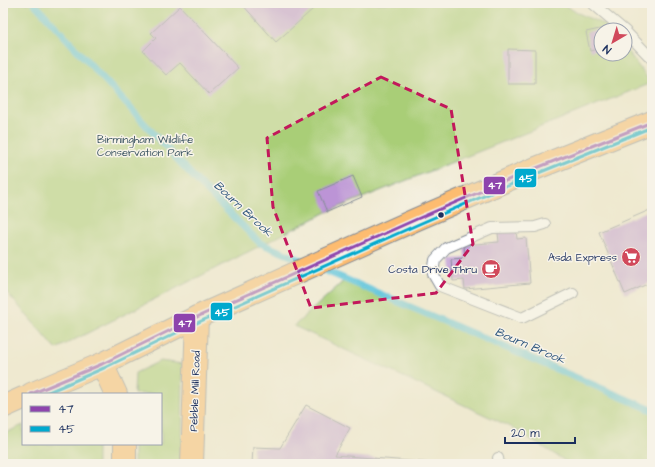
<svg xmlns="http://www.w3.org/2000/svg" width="655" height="467" viewBox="0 0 655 467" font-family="'Architects Daughter',sans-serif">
	<rect width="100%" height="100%" fill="#f7f3e8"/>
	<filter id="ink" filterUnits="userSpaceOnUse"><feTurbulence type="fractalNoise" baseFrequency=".025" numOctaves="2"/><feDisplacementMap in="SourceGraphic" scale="8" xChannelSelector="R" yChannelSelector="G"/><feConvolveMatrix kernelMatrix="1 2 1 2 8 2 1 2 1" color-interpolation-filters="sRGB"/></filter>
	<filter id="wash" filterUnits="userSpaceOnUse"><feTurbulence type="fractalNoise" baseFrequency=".012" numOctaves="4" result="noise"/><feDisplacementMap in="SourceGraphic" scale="16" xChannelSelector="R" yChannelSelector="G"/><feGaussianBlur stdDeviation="0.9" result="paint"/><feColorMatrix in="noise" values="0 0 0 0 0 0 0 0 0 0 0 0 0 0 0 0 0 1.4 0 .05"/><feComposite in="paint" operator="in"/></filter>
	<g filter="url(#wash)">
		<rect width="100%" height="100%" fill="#efe9d0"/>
		<g fill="#a9ce77" stroke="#627e6a">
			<path d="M 3,3 L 560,3 L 578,13 L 609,27 L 611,30 L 601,30 L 601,54 L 625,54 L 625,48 L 651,83 L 327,212 L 56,349 L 3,288 Z"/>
			<path d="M 347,278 L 652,410 L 652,464 L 570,464 L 513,428 L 294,326 Z"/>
			<path d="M 160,361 L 183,364 L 182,464 L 134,464 L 134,444 L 161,444 L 161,394 L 134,394 L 135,373 Z"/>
			<path d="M 23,425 L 23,444 L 97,444 L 97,464 L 3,464 L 3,434 Z"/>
		</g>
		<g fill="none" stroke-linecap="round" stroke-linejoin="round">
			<g stroke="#5ec5db" stroke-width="7">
				<path d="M 34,3 L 198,182 L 260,243 L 308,263"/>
				<path d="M 319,268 L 652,410"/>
			</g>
		</g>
		<g id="blocks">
			<g fill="#bc94d6">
				<path d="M 241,3 L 308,3 L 313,9 L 276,42 Z"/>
				<path d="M 180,6 L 238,68 L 209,94 L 180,63 L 166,75 L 143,51 L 156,38 L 151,33 Z"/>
				<path d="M 609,27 L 610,30 L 601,30 L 601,48 L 590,51 L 586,32 Z"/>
				<path d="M 508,49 L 535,50 L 535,84 L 508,84 Z"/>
				<path d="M 353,176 L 362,197 L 327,212 L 318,191 Z"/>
				<path d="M 652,209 L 652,282 L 625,294 L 599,232 Z"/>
				<path d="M 516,231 L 517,239 L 526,238 L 530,283 L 465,289 L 464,280 L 453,281 L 451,259 L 465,258 L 464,245 L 499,242 L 498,233 Z"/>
				<path d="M 306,405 L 350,428 L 335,455 L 434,463 L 434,464 L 252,464 L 253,447 L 280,448 Z"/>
			</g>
		</g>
	</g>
	<g filter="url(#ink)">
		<use href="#blocks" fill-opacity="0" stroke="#858c97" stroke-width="1"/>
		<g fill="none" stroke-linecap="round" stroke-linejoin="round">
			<defs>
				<g id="lane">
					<path d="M 592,3 L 624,30"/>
					<path d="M 625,31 L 652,59"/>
					<path d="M 545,224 L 535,227 L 492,228 L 446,248 L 435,260 L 433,274 L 440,286 L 522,318 L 573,293"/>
					<path d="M 498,458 L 499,464"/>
				</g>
				<g id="primary">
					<path d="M 102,364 L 116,394"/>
					<path d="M 31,394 L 102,364 L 197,317 L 417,219 L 524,173 L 652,122"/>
					<path d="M 3,407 L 23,398"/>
					<path d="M 125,464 L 125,444"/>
					<path d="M 192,464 L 197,317"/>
				</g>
			</defs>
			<use href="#lane" stroke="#858c97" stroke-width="12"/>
			<use href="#primary" stroke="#858c97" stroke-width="24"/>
			<use href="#lane" stroke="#fff" stroke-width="10"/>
			<use href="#primary" stroke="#fdbc70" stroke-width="22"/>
			<defs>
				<path id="bus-1" d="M 31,394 L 102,364 L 197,317 L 417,219 L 524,173 L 652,122"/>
				<path id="bus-2" d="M 44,394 L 104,368 L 199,322 L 419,224 L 526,178 L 652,127"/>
			</defs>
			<use href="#bus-1" stroke="#f7f3e8" stroke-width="6"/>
			<use href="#bus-2" stroke="#f7f3e8" stroke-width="6"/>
			<use href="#bus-1" stroke="#8e44ad" stroke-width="3"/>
			<use href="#bus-2" stroke="#00a9ce" stroke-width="3"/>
		</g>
	</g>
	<path d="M0 0H655V467H0ZM 381,77 L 451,109 L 473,244 L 436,293 L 311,308 L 273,207 L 267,138 Z" fill="#efe9d0" fill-opacity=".55" fill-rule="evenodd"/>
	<path fill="none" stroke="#c2185b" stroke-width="3" stroke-dasharray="8 5" stroke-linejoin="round" d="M 381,77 L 451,109 L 473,244 L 436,293 L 311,308 L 273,207 L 267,138 Z"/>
	<defs>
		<symbol id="supermarket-disc" viewBox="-11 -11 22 22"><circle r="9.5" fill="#d1495b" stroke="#f7f3e8"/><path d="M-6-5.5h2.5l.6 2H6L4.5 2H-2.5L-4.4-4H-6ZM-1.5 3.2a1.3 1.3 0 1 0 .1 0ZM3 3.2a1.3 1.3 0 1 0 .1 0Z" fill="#fff"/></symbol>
		<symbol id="cafe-disc" viewBox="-11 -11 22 22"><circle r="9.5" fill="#d1495b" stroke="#f7f3e8"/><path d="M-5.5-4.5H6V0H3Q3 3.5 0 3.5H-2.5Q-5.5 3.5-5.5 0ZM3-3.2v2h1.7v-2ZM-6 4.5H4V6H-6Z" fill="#fff"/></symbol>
	</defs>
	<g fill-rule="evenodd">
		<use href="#supermarket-disc" x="620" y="246" width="22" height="22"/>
		<use href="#cafe-disc" x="480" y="258" width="22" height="22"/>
	</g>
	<circle fill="#1b2f5e" stroke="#f7f3e8" stroke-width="1.5" cx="441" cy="215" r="3.5"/>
	<g text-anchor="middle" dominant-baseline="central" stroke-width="3" stroke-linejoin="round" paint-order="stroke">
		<g font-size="11" fill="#3e5764" stroke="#f7f3e8">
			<text x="145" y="139">Birmingham Wildlife<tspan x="145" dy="13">Conservation Park</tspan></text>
		</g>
		<g font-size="11" fill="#1b2f5e" stroke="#f7f3e8" text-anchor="end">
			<text x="617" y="257">Asda Express</text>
			<text x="477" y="269">Costa Drive Thru</text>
		</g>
		<g font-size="11" fill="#1b2f5e" stroke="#f7f3e8">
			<text transform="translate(195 391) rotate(-88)">Pebble Mill Road</text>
		</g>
		<g font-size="12" font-style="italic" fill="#2c547d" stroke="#f7f3e8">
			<text transform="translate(243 209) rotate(43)">Bourn Brook</text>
			<text transform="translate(530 346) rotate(23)">Bourn Brook</text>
		</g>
	</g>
	<g stroke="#f7f3e8" stroke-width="1.5">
		<rect x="514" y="168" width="23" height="20" rx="4" fill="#00a9ce"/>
		<rect x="483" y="176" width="23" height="19" rx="4" fill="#8e44ad"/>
		<rect x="210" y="302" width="23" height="19" rx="4" fill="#00a9ce"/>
		<rect x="173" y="313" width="23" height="20" rx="4" fill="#8e44ad"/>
	</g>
	<g font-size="11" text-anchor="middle" font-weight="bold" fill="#fff">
		<text x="526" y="182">45</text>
		<text x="495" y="189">47</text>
		<text x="222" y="316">45</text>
		<text x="185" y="327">47</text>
	</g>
	<rect width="655" height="467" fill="none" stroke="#f7f3e8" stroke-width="16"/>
	<rect x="22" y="393" width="140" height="52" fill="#f7f3e8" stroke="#9fa5b1"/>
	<rect x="30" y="406" width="20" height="6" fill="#8e44ad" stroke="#9fa5b1"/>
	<text x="58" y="413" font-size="12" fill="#1b2f5e">47</text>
	<rect x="30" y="426" width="20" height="6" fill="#00a9ce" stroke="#9fa5b1"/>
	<text x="58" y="433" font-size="12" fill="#1b2f5e">45</text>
	<g transform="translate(613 42) rotate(218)"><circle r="19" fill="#f7f3e8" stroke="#9fa5b1"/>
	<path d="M0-3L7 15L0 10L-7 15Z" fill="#d1495b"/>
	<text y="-6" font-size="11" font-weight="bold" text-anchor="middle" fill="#1b2f5e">N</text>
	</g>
	<path d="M505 437v6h70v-6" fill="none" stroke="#1b2f5e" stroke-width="2"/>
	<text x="511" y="437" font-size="12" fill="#1b2f5e" stroke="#f7f3e8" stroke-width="3" paint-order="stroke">20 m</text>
</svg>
